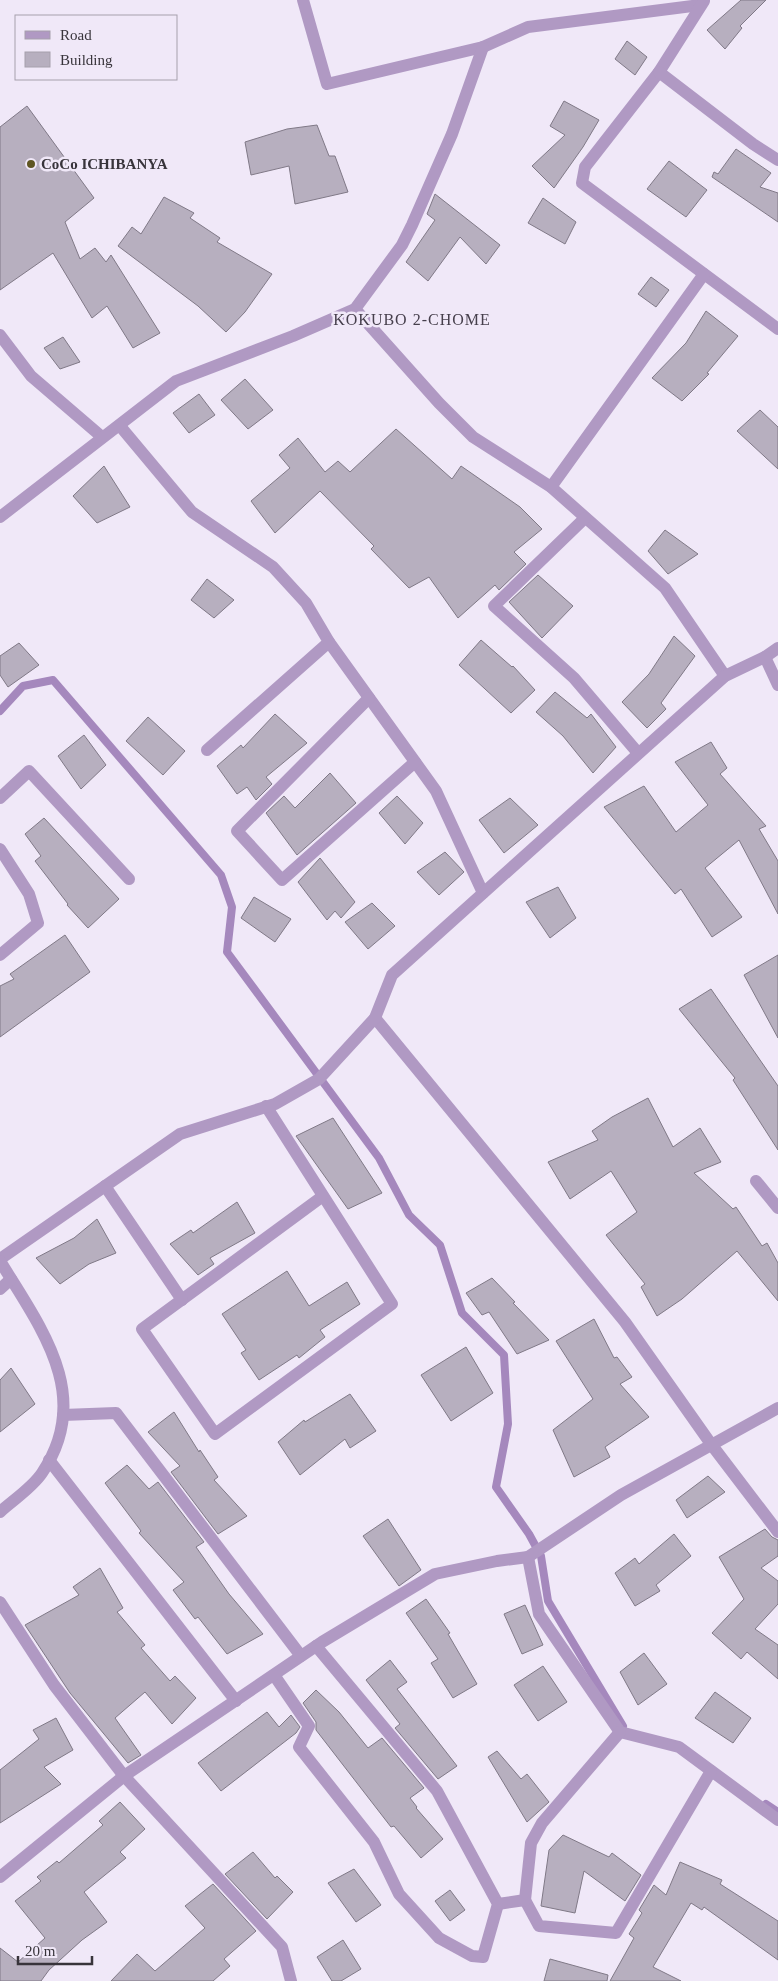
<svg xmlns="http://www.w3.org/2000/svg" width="778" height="1981" viewBox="0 0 778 1981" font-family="Georgia,serif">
	<rect width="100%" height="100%" fill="#f0e8f8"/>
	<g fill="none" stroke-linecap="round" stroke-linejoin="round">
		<g stroke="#a588bd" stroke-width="8">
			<path d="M 0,711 L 23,686 L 53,680 L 221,875 L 232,907 L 227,952 L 379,1158 L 409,1215 L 440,1245 L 462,1313 L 504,1355 L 508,1424 L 496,1487 L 529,1534 L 541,1556 L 548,1601 L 623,1726"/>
			<path d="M 766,1804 L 778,1812"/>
		</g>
	</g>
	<g fill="#b7afbf" stroke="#807987">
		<path d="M 741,0 L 766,0 L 740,26 L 742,28 L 725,49 L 707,30 Z"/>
		<path d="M 627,41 L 647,57 L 635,75 L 615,59 Z"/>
		<path d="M 564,101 L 599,120 L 583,147 L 554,188 L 532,166 L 565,135 L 550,126 Z"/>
		<path d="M 27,106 L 94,198 L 65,222 L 80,259 L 95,248 L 106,262 L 111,255 L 160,333 L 133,348 L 107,306 L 92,318 L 53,253 L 0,290 L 0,127 Z"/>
		<path d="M 317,125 L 329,156 L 335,156 L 348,192 L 295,204 L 289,166 L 251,175 L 245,142 L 287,129 Z"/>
		<path d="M 736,149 L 771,173 L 760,187 L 778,193 L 778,222 L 712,177 L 714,172 L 718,174 Z"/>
		<path d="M 669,161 L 707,190 L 686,217 L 647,189 Z"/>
		<path d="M 435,194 L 500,245 L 486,264 L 460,237 L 428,281 L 406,262 L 435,220 L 427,214 Z"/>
		<path d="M 164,197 L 194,213 L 190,218 L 220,238 L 217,242 L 272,274 L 245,312 L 226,332 L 198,306 L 118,246 L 132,227 L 141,234 Z"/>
		<path d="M 543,198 L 576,222 L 565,244 L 528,223 Z"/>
		<path d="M 651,277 L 669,290 L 656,307 L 638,294 Z"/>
		<path d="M 706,311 L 738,336 L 707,373 L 709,374 L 682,401 L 652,378 L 686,343 Z"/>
		<path d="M 63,337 L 80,362 L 60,369 L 44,348 Z"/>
		<path d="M 245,379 L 273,410 L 248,429 L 221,400 Z"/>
		<path d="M 199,394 L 215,415 L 189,433 L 173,413 Z"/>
		<path d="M 760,410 L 778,427 L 778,469 L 737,431 Z"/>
		<path d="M 396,429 L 452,479 L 461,466 L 520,507 L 542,529 L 514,552 L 526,564 L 499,590 L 495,585 L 458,618 L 429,577 L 409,588 L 371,549 L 374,546 L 320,491 L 275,533 L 251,501 L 290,468 L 279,455 L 298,438 L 325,472 L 338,461 L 350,472 Z"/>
		<path d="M 104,466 L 130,507 L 97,523 L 73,496 Z"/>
		<path d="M 665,530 L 698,554 L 668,574 L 648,551 Z"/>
		<path d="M 538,575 L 573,606 L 542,638 L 509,602 Z"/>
		<path d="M 207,579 L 234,600 L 214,618 L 191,600 Z"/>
		<path d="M 674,636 L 695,656 L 661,703 L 666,709 L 647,728 L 622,702 L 649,674 Z"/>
		<path d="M 481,640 L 512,667 L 513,666 L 535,690 L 511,713 L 459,665 Z"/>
		<path d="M 19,643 L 39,665 L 8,687 L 0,675 L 0,656 Z"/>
		<path d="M 555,692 L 587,718 L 591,714 L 616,747 L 593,773 L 563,736 L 536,712 Z"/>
		<path d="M 275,714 L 307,743 L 266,777 L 272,784 L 256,800 L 247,787 L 237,794 L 217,766 L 241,745 L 243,748 Z"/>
		<path d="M 148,717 L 185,751 L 163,775 L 126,741 Z"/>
		<path d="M 84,735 L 106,765 L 81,789 L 58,756 Z"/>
		<path d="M 711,742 L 727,768 L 720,774 L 766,826 L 759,829 L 778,861 L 778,914 L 739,840 L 705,868 L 742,917 L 712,937 L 681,889 L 675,894 L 604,807 L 644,786 L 676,832 L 708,805 L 675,762 Z"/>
		<path d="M 330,773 L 356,803 L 297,855 L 266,813 L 284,796 L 295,808 Z"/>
		<path d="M 397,796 L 423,823 L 405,844 L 379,813 Z"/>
		<path d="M 510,798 L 538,825 L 504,853 L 479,820 Z"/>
		<path d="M 44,818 L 119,899 L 88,928 L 67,905 L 68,904 L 35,861 L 41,856 L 25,834 Z"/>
		<path d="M 445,852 L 464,872 L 439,895 L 417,872 Z"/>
		<path d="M 320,858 L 355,902 L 341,918 L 335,911 L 327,920 L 298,882 Z"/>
		<path d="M 558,887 L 576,918 L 550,938 L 526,902 Z"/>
		<path d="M 254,897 L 291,919 L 275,942 L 241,918 Z"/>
		<path d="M 372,903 L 395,926 L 368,949 L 345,922 Z"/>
		<path d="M 65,935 L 90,972 L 0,1037 L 0,986 L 14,979 L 10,974 Z"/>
		<path d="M 778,955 L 778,1038 L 744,975 Z"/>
		<path d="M 711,989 L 778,1086 L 778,1150 L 733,1080 L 735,1078 L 679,1009 Z"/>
		<path d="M 648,1098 L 673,1147 L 700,1128 L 721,1162 L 694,1173 L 733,1209 L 736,1207 L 762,1246 L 767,1243 L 778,1263 L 778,1301 L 737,1251 L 682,1299 L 657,1316 L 641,1287 L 645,1284 L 606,1235 L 637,1212 L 611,1171 L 570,1199 L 548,1162 L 598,1140 L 592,1131 L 612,1117 Z"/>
		<path d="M 333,1118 L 382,1193 L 348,1209 L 296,1136 Z"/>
		<path d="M 237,1202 L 255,1233 L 210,1258 L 214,1264 L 198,1275 L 170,1244 L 191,1230 L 193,1233 Z"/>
		<path d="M 97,1219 L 116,1253 L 89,1264 L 60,1284 L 36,1258 L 74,1238 Z"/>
		<path d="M 287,1271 L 309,1306 L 347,1282 L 360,1304 L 320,1330 L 325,1337 L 299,1358 L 297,1355 L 259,1380 L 241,1353 L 246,1350 L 222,1314 Z"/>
		<path d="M 492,1278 L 515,1302 L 513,1303 L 549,1340 L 517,1354 L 489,1312 L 482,1315 L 466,1293 Z"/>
		<path d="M 594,1319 L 614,1358 L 617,1357 L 632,1377 L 620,1384 L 649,1417 L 605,1447 L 610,1457 L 574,1477 L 553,1430 L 593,1399 L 556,1341 Z"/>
		<path d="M 466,1347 L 493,1393 L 451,1421 L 421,1375 Z"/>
		<path d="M 11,1368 L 35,1404 L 0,1432 L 0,1380 Z"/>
		<path d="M 350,1394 L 376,1431 L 350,1448 L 345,1439 L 300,1475 L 278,1442 L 304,1420 L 305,1422 Z"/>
		<path d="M 174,1412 L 199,1452 L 200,1450 L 218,1477 L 214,1480 L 247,1516 L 218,1534 L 171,1472 L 180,1466 L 148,1432 Z"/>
		<path d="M 127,1465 L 149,1489 L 158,1482 L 204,1542 L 196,1547 L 229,1594 L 263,1634 L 227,1654 L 198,1617 L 195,1619 L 173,1590 L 184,1582 L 139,1533 L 141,1531 L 105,1483 Z"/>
		<path d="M 708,1476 L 725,1492 L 687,1518 L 676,1500 Z"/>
		<path d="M 388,1519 L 421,1570 L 399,1586 L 363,1536 Z"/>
		<path d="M 765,1529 L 772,1537 L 778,1540 L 778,1556 L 761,1568 L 778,1581 L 778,1604 L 755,1629 L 778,1645 L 778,1679 L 747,1652 L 741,1659 L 712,1633 L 744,1599 L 719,1557 Z"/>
		<path d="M 674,1534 L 691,1556 L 656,1585 L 660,1591 L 635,1606 L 615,1573 L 635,1558 L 639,1564 Z"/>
		<path d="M 100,1568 L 123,1608 L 117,1612 L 145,1645 L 141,1648 L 170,1681 L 175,1676 L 196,1698 L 172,1724 L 145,1692 L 115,1718 L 141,1755 L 128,1763 L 70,1693 L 25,1625 L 79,1595 L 73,1587 Z"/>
		<path d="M 426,1599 L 450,1633 L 448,1634 L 477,1684 L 453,1698 L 431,1663 L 438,1659 L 406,1613 Z"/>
		<path d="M 525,1605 L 543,1645 L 522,1654 L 504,1614 Z"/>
		<path d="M 644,1653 L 667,1684 L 638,1705 L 620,1672 Z"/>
		<path d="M 390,1660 L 407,1682 L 397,1689 L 457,1766 L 438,1779 L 395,1728 L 400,1724 L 366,1680 Z"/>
		<path d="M 543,1666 L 567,1702 L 538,1721 L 514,1685 Z"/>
		<path d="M 316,1690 L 339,1712 L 368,1748 L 382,1738 L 424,1788 L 410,1798 L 417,1807 L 416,1808 L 443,1839 L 421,1858 L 394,1826 L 391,1827 L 316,1730 L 316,1722 L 303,1703 Z"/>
		<path d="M 715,1692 L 751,1718 L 733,1743 L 695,1718 Z"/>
		<path d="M 267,1712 L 279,1727 L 291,1715 L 300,1727 L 296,1733 L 221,1791 L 198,1763 Z"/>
		<path d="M 56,1718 L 73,1750 L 44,1767 L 61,1784 L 0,1823 L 0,1770 L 39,1739 L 33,1730 Z"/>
		<path d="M 497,1751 L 521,1779 L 527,1774 L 549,1802 L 527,1822 L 488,1757 Z"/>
		<path d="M 120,1802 L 145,1829 L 120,1852 L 126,1858 L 84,1892 L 107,1922 L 82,1940 L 49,1970 L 41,1981 L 0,1981 L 0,1948 L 18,1962 L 45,1938 L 15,1901 L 41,1881 L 37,1877 L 57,1861 L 59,1863 L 103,1825 L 99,1821 Z"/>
		<path d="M 563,1835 L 609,1857 L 612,1853 L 641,1875 L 625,1901 L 584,1871 L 575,1913 L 541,1906 L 549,1850 Z"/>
		<path d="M 253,1852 L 275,1878 L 277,1876 L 293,1892 L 267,1919 L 225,1874 Z"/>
		<path d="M 680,1862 L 722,1880 L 720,1884 L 778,1921 L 778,1960 L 704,1907 L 702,1910 L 691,1903 L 653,1967 L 681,1981 L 610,1981 L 634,1938 L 629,1934 L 642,1913 L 639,1910 L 654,1885 L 666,1895 Z"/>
		<path d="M 354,1869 L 381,1905 L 356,1922 L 328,1883 Z"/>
		<path d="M 213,1884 L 256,1931 L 224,1959 L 230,1966 L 213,1981 L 111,1981 L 137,1954 L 155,1971 L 205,1928 L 185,1906 Z"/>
		<path d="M 450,1890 L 465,1910 L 450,1921 L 435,1901 Z"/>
		<path d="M 343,1940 L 361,1969 L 341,1981 L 332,1981 L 317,1957 Z"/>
		<path d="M 550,1959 L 608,1975 L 607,1981 L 544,1981 Z"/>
	</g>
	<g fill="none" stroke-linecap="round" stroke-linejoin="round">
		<g stroke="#b099c3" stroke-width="12">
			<path d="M 303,0 L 327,84 L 483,47 L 528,27 L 700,5"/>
			<path d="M 704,1 L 659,72 L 585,167 L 582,183 L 778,329"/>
			<path d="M 659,72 L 753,144 L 778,160"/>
			<path d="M 355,309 L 439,403 L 473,437 L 551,487 L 665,588 L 725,676"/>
			<path d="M 0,335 L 31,376 L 102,437"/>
			<path d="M 120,426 L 192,512 L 273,567 L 306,603 L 329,642 L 207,750"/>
			<path d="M 551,487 L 704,274"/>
			<path d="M 0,517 L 176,381 L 293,336 L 355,309 L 402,245 L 412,225 L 452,134 L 483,47"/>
			<path d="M 585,518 L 494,606 L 574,678 L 638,753"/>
			<path d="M 329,642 L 436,791 L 483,893"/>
			<path d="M 765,657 L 778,648"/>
			<path d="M 369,698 L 237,831 L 282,880 L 415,762"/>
			<path d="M 0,798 L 29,771 L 129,879"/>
			<path d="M 0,849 L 29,894 L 38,923 L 0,955"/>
			<path d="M 375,1018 L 625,1322 L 711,1444 L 778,1532"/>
			<path d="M 266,1106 L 392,1304 L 215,1434 L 142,1329 L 323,1196"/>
			<path d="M 756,1181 L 778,1208"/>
			<path d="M 105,1186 L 182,1300"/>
			<path d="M 0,1259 L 180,1134 L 275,1104 L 319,1079 L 375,1018 L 392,975 L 725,676 L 765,657 L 778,685"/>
			<path d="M 0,1261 C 41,1328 94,1396 42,1473 C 32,1488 13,1500 0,1512"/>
			<path d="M 0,1289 L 11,1279"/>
			<path d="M 63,1415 L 116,1413 L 301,1656"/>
			<path d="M 49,1460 L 236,1701"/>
			<path d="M 528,1557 L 539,1614 L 620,1732 L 679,1747 L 778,1820"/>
			<path d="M 0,1602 L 54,1685 L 124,1776 L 282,1947 L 291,1981"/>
			<path d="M 274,1675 L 309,1726 L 299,1747 L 374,1842 L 399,1894 L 439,1938 L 472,1956 L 483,1957 L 498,1904 L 437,1791 L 316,1646"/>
			<path d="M 0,1877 L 124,1776 L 322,1642 L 435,1574 L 497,1561 L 528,1557 L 621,1495 L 778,1408"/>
			<path d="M 525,1900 L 539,1926 L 616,1933 L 711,1771"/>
			<path d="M 498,1904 L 525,1900 L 531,1843 L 542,1823 L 620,1732"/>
		</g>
	</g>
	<circle fill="#5f5622" stroke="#f0e8f8" stroke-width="2" cx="31" cy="164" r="5"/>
	<g text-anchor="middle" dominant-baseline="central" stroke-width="5" stroke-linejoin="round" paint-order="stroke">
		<g font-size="15" font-weight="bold" fill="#38343b" stroke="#f0e8f8" text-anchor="start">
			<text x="41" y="164">CoCo ICHIBANYA</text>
		</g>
		<g font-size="16" letter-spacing="1" fill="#463f4c" stroke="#f0e8f8">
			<text x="412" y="319">KOKUBO 2-CHOME</text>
		</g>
	</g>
	<rect x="15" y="15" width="162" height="65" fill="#f0e8f8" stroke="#a6a0ac"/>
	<rect x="25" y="31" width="25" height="8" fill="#b099c3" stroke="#a6a0ac"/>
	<text x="60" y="40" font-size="15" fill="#38343b">Road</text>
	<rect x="25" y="52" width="25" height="15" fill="#b7afbf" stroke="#a6a0ac"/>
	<text x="60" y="65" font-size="15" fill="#38343b">Building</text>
	<path d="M18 1956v8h74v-8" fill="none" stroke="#38343b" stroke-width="2.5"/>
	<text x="25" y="1956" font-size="15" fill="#38343b" stroke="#f0e8f8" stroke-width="4" paint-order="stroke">20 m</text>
</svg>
